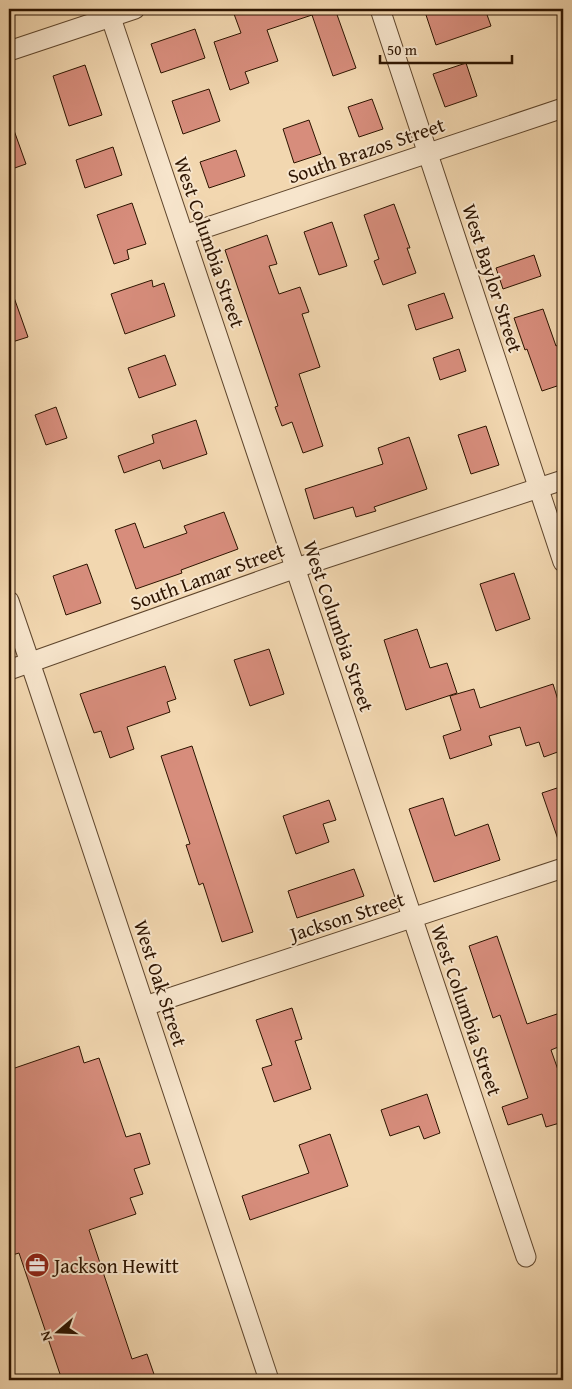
<svg xmlns="http://www.w3.org/2000/svg" width="572" height="1389" viewBox="0 0 572 1389" font-family="'Gentium Book Plus',serif">
	<rect width="100%" height="100%" fill="#f2d7b0"/>
	<filter id="stains"><feTurbulence type="fractalNoise" baseFrequency=".004" numOctaves="4"/><feColorMatrix values="0 0 0 0 .2 0 0 0 0 .09 0 0 0 0 .02 0 0 0 .5 -.17"/></filter>
	<radialGradient id="worn" r=".72"><stop offset=".6" stop-color="#630" stop-opacity="0"/><stop offset="1" stop-color="#630" stop-opacity=".3"/></radialGradient>
	<g fill="#d78d7c" stroke="#2d1400">
		<path d="M 249,9 L 335,9 L 356,68 L 333,76 L 312,15 L 267,30 L 278,61 L 245,72 L 249,83 L 230,90 L 214,42 L 241,33 L 234,14 Z"/>
		<path d="M 424,9 L 485,9 L 491,26 L 436,45 Z"/>
		<path d="M 195,29 L 205,58 L 161,73 L 151,44 Z"/>
		<path d="M 466,63 L 477,96 L 445,107 L 433,74 Z"/>
		<path d="M 85,65 L 102,115 L 69,126 L 53,76 Z"/>
		<path d="M 209,89 L 220,121 L 183,134 L 172,101 Z"/>
		<path d="M 372,99 L 383,129 L 359,137 L 348,107 Z"/>
		<path d="M 309,120 L 321,154 L 294,163 L 283,129 Z"/>
		<path d="M 9,122 L 11,122 L 26,164 L 9,170 Z"/>
		<path d="M 113,147 L 122,175 L 85,188 L 76,160 Z"/>
		<path d="M 236,150 L 245,176 L 209,188 L 200,162 Z"/>
		<path d="M 132,203 L 146,244 L 127,250 L 129,259 L 114,264 L 97,215 Z"/>
		<path d="M 394,204 L 410,248 L 407,248 L 416,273 L 383,285 L 374,261 L 379,259 L 364,215 Z"/>
		<path d="M 332,222 L 347,266 L 319,275 L 304,232 Z"/>
		<path d="M 267,235 L 277,264 L 269,266 L 279,294 L 300,287 L 309,312 L 302,314 L 320,367 L 299,374 L 323,446 L 303,453 L 292,422 L 282,426 L 275,407 L 278,406 L 225,250 Z"/>
		<path d="M 534,255 L 541,276 L 503,289 L 496,268 Z"/>
		<path d="M 152,280 L 153,287 L 164,283 L 175,316 L 125,334 L 111,294 Z"/>
		<path d="M 9,289 L 11,289 L 28,337 L 9,343 Z"/>
		<path d="M 444,293 L 453,318 L 416,330 L 408,305 Z"/>
		<path d="M 543,309 L 556,346 L 560,344 L 563,355 L 563,384 L 542,391 L 527,349 L 525,350 L 514,318 Z"/>
		<path d="M 459,349 L 466,371 L 440,380 L 433,358 Z"/>
		<path d="M 165,355 L 176,385 L 139,398 L 128,368 Z"/>
		<path d="M 56,407 L 67,438 L 46,445 L 35,415 Z"/>
		<path d="M 196,420 L 207,454 L 163,469 L 160,460 L 124,473 L 118,456 L 154,443 L 152,435 Z"/>
		<path d="M 486,426 L 499,465 L 471,474 L 458,435 Z"/>
		<path d="M 409,437 L 427,489 L 374,507 L 376,511 L 356,517 L 353,507 L 314,519 L 305,489 L 383,464 L 378,448 Z"/>
		<path d="M 224,512 L 238,549 L 181,570 L 182,573 L 136,589 L 115,530 L 135,523 L 144,548 L 187,533 L 184,526 Z"/>
		<path d="M 87,564 L 101,603 L 66,615 L 53,576 Z"/>
		<path d="M 514,573 L 530,619 L 496,631 L 480,584 Z"/>
		<path d="M 417,629 L 430,668 L 447,663 L 457,693 L 406,710 L 384,640 Z"/>
		<path d="M 269,649 L 284,694 L 250,706 L 234,660 Z"/>
		<path d="M 165,666 L 176,699 L 167,702 L 170,712 L 127,727 L 134,749 L 110,758 L 101,731 L 94,733 L 80,694 Z"/>
		<path d="M 553,684 L 563,716 L 563,750 L 544,757 L 539,742 L 526,746 L 520,727 L 489,736 L 492,745 L 450,759 L 443,736 L 461,730 L 450,696 L 474,689 L 480,708 Z"/>
		<path d="M 192,746 L 253,932 L 222,942 L 203,883 L 199,885 L 186,845 L 190,844 L 161,756 Z"/>
		<path d="M 563,786 L 563,847 L 561,848 L 542,793 Z"/>
		<path d="M 443,798 L 455,836 L 488,824 L 500,860 L 434,882 L 409,809 Z"/>
		<path d="M 329,800 L 336,820 L 323,824 L 329,842 L 296,854 L 283,816 Z"/>
		<path d="M 354,869 L 364,896 L 297,918 L 288,891 Z"/>
		<path d="M 497,936 L 527,1024 L 560,1013 L 563,1022 L 563,1045 L 551,1050 L 563,1084 L 563,1122 L 546,1127 L 542,1114 L 508,1125 L 502,1107 L 528,1098 L 500,1015 L 493,1018 L 469,946 Z"/>
		<path d="M 292,1008 L 302,1039 L 295,1041 L 311,1089 L 274,1102 L 262,1068 L 272,1065 L 256,1020 Z"/>
		<path d="M 79,1046 L 84,1063 L 99,1058 L 126,1137 L 140,1133 L 150,1164 L 134,1169 L 143,1194 L 130,1198 L 136,1214 L 89,1230 L 132,1359 L 147,1354 L 156,1380 L 62,1380 L 19,1253 L 9,1256 L 9,1070 Z"/>
		<path d="M 427,1094 L 440,1133 L 424,1139 L 419,1126 L 390,1136 L 381,1110 Z"/>
		<path d="M 330,1134 L 348,1186 L 250,1220 L 242,1196 L 309,1173 L 299,1145 Z"/>
	</g>
	<g fill="none" stroke-linecap="round" stroke-linejoin="round">
		<defs>
			<g id="street">
				<path d="M 108,9 L 526,1257"/>
				<path d="M 380,9 L 563,562"/>
				<path d="M 9,51 L 135,9"/>
				<path d="M 184,235 L 563,108"/>
				<path d="M 9,601 L 36,680 L 269,1380"/>
				<path d="M 9,670 L 296,568 L 563,480"/>
				<path d="M 145,1006 L 563,868"/>
			</g>
		</defs>
		<use href="#street" stroke="#5e452c" stroke-width="21"/>
		<use href="#street" stroke="#f7e5cc" stroke-width="19"/>
	</g>
	<defs>
		<symbol id="office-disc" viewBox="-11 -11 22 22"><circle r="9.5" fill="#8f2418" stroke="#f7e5cc"/><path d="M-6-3h4V-5.5h4V-3h4V5H-6ZM-1-4.5V-3h2v-1.5ZM-6 0V1H6V0Z" fill="#fff"/></symbol>
	</defs>
	<g fill-rule="evenodd">
		<use href="#office-disc" x="23" y="1251" width="28" height="28"/>
	</g>
	<g text-anchor="middle" dominant-baseline="central" stroke-width="4" stroke-linejoin="round" paint-order="stroke">
		<g font-size="20" fill="#2d1400" stroke="#f7e5cc">
			<text transform="translate(366 150) rotate(-19)">South Brazos Street</text>
			<text transform="translate(210 242) rotate(71)">West Columbia Street</text>
			<text transform="translate(493 278) rotate(72)">West Baylor Street</text>
			<text transform="translate(207 576) rotate(-20)">South Lamar Street</text>
			<text transform="translate(339 626) rotate(71)">West Columbia Street</text>
			<text transform="translate(347 916) rotate(-18)">Jackson Street</text>
			<text transform="translate(161 983) rotate(72)">West Oak Street</text>
			<text transform="translate(467 1010) rotate(71)">West Columbia Street</text>
		</g>
		<g font-size="20" fill="#2d1400" stroke="#f7e5cc" text-anchor="start">
			<text x="54" y="1265">Jackson Hewitt</text>
		</g>
	</g>
	<rect width="572" height="1389" fill="none" stroke="#f2d7b0" stroke-width="30"/>
	<rect x="10" y="10" width="552" height="1369" fill="none" stroke="#2d1400" stroke-width="2.5"/>
	<rect x="15" y="15" width="542" height="1359" fill="none" stroke="#2d1400"/>
	<g transform="translate(58 1332) rotate(251)" stroke="#f7e5cc" stroke-width="4" paint-order="stroke">
	<path d="M0-4L9 19L0 12L-9 19Z" fill="#2d1400"/>
	<text y="-8" font-size="14" font-weight="bold" text-anchor="middle" fill="#2d1400">N</text>
	</g>
	<path d="M380 55v8h132v-8" fill="none" stroke="#2d1400" stroke-width="2.5"/>
	<text x="387" y="55" font-size="15" fill="#2d1400" stroke="#f7e5cc" stroke-width="4" paint-order="stroke">50 m</text>
	<rect width="100%" height="100%" filter="url(#stains)"/>
	<rect width="100%" height="100%" fill="url(#worn)"/>
</svg>
